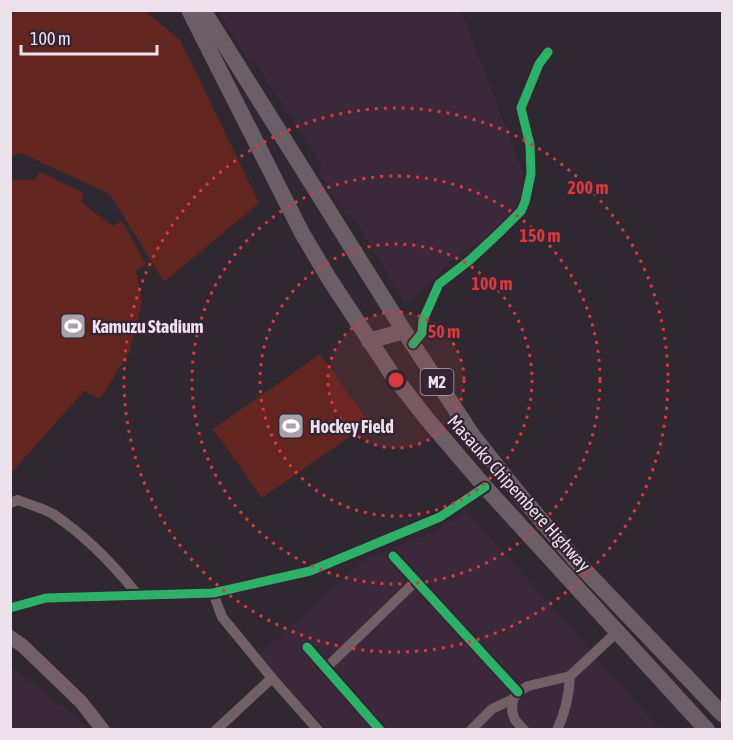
<svg xmlns="http://www.w3.org/2000/svg" width="733" height="740" viewBox="0 0 733 740" font-family="'Asap Condensed',sans-serif">
	<rect width="100%" height="100%" fill="#302830"/>
	<g fill="#3b283b">
		<path d="M 218,11 L 461,11 L 525,177 L 516,210 L 498,230 L 451,260 L 420,294 L 404,303 L 355,219 L 344,213 L 319,172 L 321,164 L 253,59 L 249,61 Z"/>
		<path d="M 467,511 L 660,729 L 325,729 L 259,655 L 365,559 L 436,531 Z"/>
		<path d="M 11,666 L 76,717 L 88,729 L 11,729 Z"/>
	</g>
	<g fill="#622520">
		<path d="M 20,10 L 145,11 L 180,40 L 259,203 L 164,282 L 110,194 L 21,153 L 11,156 L 11,15 Z"/>
		<path d="M 40,172 L 84,193 L 81,202 L 112,226 L 122,221 L 146,265 L 136,271 L 142,302 L 130,351 L 100,399 L 84,391 L 11,473 L 11,179 L 35,180 Z"/>
		<path d="M 320,354 L 369,423 L 262,498 L 213,429 Z"/>
	</g>
	<g fill="none" stroke-linecap="round" stroke-linejoin="round">
		<g stroke="#726067" stroke-width="10">
			<path d="M 413,344 L 422,333 L 423,320 L 439,284 L 470,260 L 500,232 L 521,211 L 525,202 L 531,174 L 530,145 L 521,108 L 539,64 L 548,52"/>
			<path d="M 10,503 L 18,500 C 30,505 43,508 53,514 C 86,536 113,564 137,594"/>
			<path d="M 393,556 L 518,692"/>
			<path d="M 213,593 L 222,617 L 272,678 L 318,730"/>
			<path d="M 10,608 L 46,598 L 213,593 L 310,571 L 440,517 L 485,487"/>
			<path d="M 307,647 L 380,730"/>
			<path d="M 326,668 L 416,581"/>
			<path d="M 216,730 L 272,678"/>
			<path d="M 471,730 L 492,709 L 513,699"/>
			<path d="M 524,730 L 515,720 L 512,711 L 513,699 L 518,692 L 528,686 L 570,676 L 618,631"/>
			<path d="M 557,730 C 566,712 569,695 570,676"/>
		</g>
		<path stroke="#745f69" stroke-width="14" d="M 10,637 L 23,646 L 81,702 L 103,730"/>
		<g stroke="#6c5e66" stroke-width="16">
			<path d="M 189,10 L 302,233 L 328,277 L 391,373 L 427,419 L 485,487 L 707,730"/>
			<path d="M 203,10 L 404,331 L 473,436 L 519,494 L 577,562 L 722,714"/>
			<path d="M 369,341 L 404,331"/>
		</g>
		<defs>
			<g id="cycleway">
				<path d="M 413,344 L 422,333 L 423,320 L 439,284 L 470,260 L 500,232 L 521,211 L 525,202 L 531,174 L 530,145 L 521,108 L 539,64 L 548,52"/>
				<path d="M 393,556 L 518,692"/>
				<path d="M 10,608 L 46,598 L 213,593 L 310,571 L 440,517 L 485,487"/>
				<path d="M 307,647 L 380,730"/>
			</g>
		</defs>
		<use href="#cycleway" stroke="#342434" stroke-width="13"/>
		<use href="#cycleway" stroke="#2db169" stroke-width="9"/>
	</g>
	<circle cx="396" cy="380" r="68" fill="#d83a3c" fill-opacity=".12"/>
	<g fill="none" stroke="#d83a3c" stroke-width="3" stroke-dasharray="3 6">
		<circle cx="396" cy="380" r="68"/>
		<circle cx="396" cy="380" r="136"/>
		<circle cx="396" cy="380" r="204"/>
		<circle cx="396" cy="380" r="272"/>
	</g>
	<defs>
		<symbol id="stadium-square" viewBox="-11 -11 22 22"><rect x="-9" y="-9" width="18" height="18" rx="4" fill="#aaa0aa" stroke="#342434"/><path d="M0-5a6.5 5 0 1 0 0 10a6.5 5 0 1 0 0-10ZM-3.5-1.8h7v3.6h-7Z" fill="#fff"/></symbol>
	</defs>
	<g fill-rule="evenodd">
		<use href="#stadium-square" x="58" y="311" width="30" height="30"/>
		<use href="#stadium-square" x="276" y="411" width="30" height="30"/>
	</g>
	<g text-anchor="middle" dominant-baseline="central" stroke-width="4.5" stroke-linejoin="round" paint-order="stroke">
		<rect fill="#342434" stroke="#b5a8b5" stroke-width="1.5" x="420.5" y="369" width="33" height="26" rx="4.5"/>
		<g font-size="16" font-weight="bold" fill="#ece1ec">
			<text x="437" y="382">M2</text>
		</g>
		<g font-size="18" font-weight="bold" fill="#ece1ec" stroke="#342434" text-anchor="start">
			<text x="92" y="326">Kamuzu Stadium</text>
			<text x="310" y="426">Hockey Field</text>
		</g>
		<g font-size="18" fill="#ece1ec" stroke="#342434">
			<text transform="translate(519 493) rotate(48)">Masauko Chipembere Highway</text>
		</g>
	</g>
	<circle cx="396" cy="380" r="9" fill="#d83a3c" stroke="#342434" stroke-width="3"/>
	<g font-size="18" text-anchor="middle" font-weight="bold" fill="#d83a3c" stroke="#342434" stroke-width="4.5" stroke-linejoin="round" paint-order="stroke">
		<text x="588" y="194">200 m</text>
		<text x="540" y="242">150 m</text>
		<text x="492" y="290">100 m</text>
		<text x="444" y="338">50 m</text>
	</g>
	<rect width="733" height="740" fill="none" stroke="#ece1ec" stroke-width="24"/>
	<path d="M21 45v9h136v-9" fill="none" stroke="#ece1ec" stroke-width="3"/>
	<text x="30" y="45" font-size="18" fill="#ece1ec" stroke="#342434" stroke-width="4.5" paint-order="stroke">100 m</text>
</svg>
